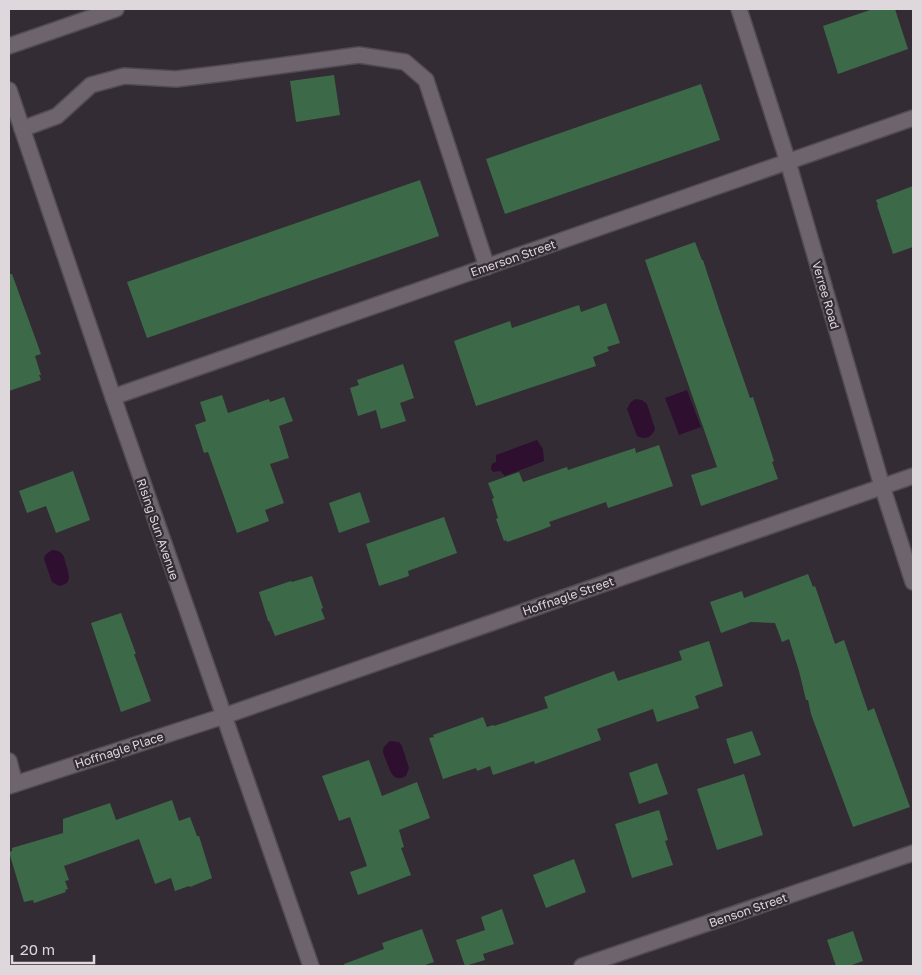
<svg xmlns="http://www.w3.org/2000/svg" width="922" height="975" viewBox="0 0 922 975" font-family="'Golos Text',sans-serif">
	<rect width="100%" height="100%" fill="#342c34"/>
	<g fill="#2f0f30">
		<path d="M 687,390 L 701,427 L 679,435 L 665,398 Z"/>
		<path d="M 635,399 L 642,400 L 647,404 L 655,429 C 651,438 646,440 637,436 L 627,409 L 630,403 Z"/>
		<path d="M 537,440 L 543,449 L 544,461 L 505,476 L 500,471 L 493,472 L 491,469 C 491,465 492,463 496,462 L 496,455 Z"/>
		<path d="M 52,550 C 56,550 60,551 63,555 C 65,558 65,564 67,567 C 70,578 71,584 59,586 L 52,582 L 44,559 L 45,555 Z"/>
		<path d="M 390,741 L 399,742 L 402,746 L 409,768 L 406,776 C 393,783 391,772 387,763 C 386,759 383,755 383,751 C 383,746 387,744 390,741 Z"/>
	</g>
	<g fill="#3c6a48">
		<path d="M 873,9 L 895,9 L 908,49 L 838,74 L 823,26 Z"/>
		<path d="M 334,75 L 340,115 L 296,122 L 290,81 Z"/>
		<path d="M 701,84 L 720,140 L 505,214 L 486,159 Z"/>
		<path d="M 420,180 L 439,236 L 147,338 L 127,282 Z"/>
		<path d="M 913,186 L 913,247 L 893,254 L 877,205 L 878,205 L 876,200 Z"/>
		<path d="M 695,242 L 702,260 L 703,260 L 719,309 L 750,398 L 753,397 L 774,461 L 772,462 L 778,479 L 701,506 L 691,475 L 717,467 L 645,260 Z"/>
		<path d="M 9,274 L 12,274 L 41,354 L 35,356 L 41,375 L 39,375 L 41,380 L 9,391 Z"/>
		<path d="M 606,303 L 620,343 L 607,347 L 609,351 L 593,357 L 596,366 L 476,406 L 454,341 L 510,321 L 512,328 L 579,305 L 581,312 Z"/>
		<path d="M 403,364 L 414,398 L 400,403 L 406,421 L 381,429 L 376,410 L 358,416 L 350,388 L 359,385 L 357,380 Z"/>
		<path d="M 222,395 L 228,413 L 269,399 L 270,402 L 284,397 L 293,421 L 279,426 L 289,458 L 270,464 L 284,503 L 265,510 L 269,521 L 237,533 L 208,452 L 204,453 L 195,425 L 206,421 L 200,402 Z"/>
		<path d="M 659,445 L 673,486 L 608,508 L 606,502 L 549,522 L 551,526 L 541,530 L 507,542 L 506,540 L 504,541 L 496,519 L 498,518 L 492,499 L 494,498 L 488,483 L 519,472 L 523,482 L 567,467 L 568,470 L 635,448 L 636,453 Z"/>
		<path d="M 73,471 L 90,520 L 56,533 L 46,506 L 27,513 L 19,491 Z"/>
		<path d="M 360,492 L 370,522 L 339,533 L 329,503 Z"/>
		<path d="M 444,517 L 457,553 L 408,571 L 409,576 L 379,586 L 366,544 Z"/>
		<path d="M 808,574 L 813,587 L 815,586 L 835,644 L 844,640 L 868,711 L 874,708 L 910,807 L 853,827 L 811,714 L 808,700 L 806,700 L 799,671 L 789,639 L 782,642 L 775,623 L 751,622 L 721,633 L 710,602 L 742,591 L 744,598 Z"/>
		<path d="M 312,576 L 323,608 L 321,609 L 325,619 L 275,636 L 269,621 L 268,621 L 259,592 L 291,581 L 292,582 Z"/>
		<path d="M 121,613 L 136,654 L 134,654 L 151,701 L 121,712 L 91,623 Z"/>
		<path d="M 709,641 L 723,686 L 695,696 L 699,708 L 657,722 L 653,709 L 597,729 L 601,740 L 535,764 L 534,761 L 493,775 L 490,766 L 477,771 L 476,768 L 443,779 L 429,738 L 434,737 L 433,735 L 483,717 L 487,727 L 493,725 L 494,726 L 548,708 L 544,697 L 614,671 L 618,681 L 682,660 L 679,651 Z"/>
		<path d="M 752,731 L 761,755 L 734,764 L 726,739 Z"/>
		<path d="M 369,760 L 382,796 L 417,782 L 430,818 L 399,830 L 404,847 L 401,848 L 411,875 L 358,895 L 350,872 L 367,866 L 350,817 L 339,821 L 322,776 Z"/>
		<path d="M 657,763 L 668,794 L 639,804 L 629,773 Z"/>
		<path d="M 744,774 L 763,835 L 717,850 L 697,789 Z"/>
		<path d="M 172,800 L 179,821 L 190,817 L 197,836 L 199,836 L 212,878 L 190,887 L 189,886 L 175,891 L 171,878 L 155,884 L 139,839 L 64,866 L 69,880 L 65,881 L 68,889 L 65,890 L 66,892 L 34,903 L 33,900 L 24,902 L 9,852 L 12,851 L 12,848 L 63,833 L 63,819 L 110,803 L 116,820 Z"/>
		<path d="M 659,810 L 668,840 L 665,841 L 673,865 L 632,878 L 615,824 Z"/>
		<path d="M 574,859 L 586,892 L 546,908 L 533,875 Z"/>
		<path d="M 502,909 L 514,944 L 483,954 L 485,960 L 465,966 L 456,940 L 485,930 L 481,917 Z"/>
		<path d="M 422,929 L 434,962 L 422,966 L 345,966 L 344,964 L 384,949 L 382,943 Z"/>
		<path d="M 853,931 L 863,961 L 849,966 L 836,966 L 827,940 Z"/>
	</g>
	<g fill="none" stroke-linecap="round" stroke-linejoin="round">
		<defs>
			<path id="lane" d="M 22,129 L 57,116 L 91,85 L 124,76 L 176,79 L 226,73 L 359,55 L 405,62 L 426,80 L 487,267"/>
			<g id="street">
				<path d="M 9,46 L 116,9"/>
				<path d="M 9,90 L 113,397 L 311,966"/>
				<path d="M 113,397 L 913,118"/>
				<path d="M 9,761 L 15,784"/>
				<path d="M 9,786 L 224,716 L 913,476"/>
				<path d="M 582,966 L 913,853"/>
			</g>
			<path id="secondary" d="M 739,9 L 788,162 L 882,486 L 913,582"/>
		</defs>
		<use href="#lane" stroke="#524b52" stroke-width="18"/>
		<use href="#street" stroke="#524b52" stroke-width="18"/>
		<use href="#secondary" stroke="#524b52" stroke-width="18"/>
		<use href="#lane" stroke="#6d646d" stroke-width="15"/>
		<use href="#street" stroke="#6d646d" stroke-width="15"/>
		<use href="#secondary" stroke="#6d646d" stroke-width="15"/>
	</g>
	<g text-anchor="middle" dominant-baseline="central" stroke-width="4.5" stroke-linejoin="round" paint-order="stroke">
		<g font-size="12" fill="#ded8dd" stroke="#342c34">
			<text transform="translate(513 258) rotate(-19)">Emerson Street</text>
			<text transform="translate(826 295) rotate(74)">Verree Road</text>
			<text transform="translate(158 529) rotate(71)">Rising Sun Avenue</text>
			<text transform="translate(568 596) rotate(-19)">Hoffnagle Street</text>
			<text transform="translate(119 750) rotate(-18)">Hoffnagle Place</text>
			<text transform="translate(748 910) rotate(-19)">Benson Street</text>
		</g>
	</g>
	<rect width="922" height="975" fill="none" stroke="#ded8dd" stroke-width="20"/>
	<path d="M12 955v8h82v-8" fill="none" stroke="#ded8dd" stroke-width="2.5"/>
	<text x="20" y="955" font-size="15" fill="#ded8dd" stroke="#342c34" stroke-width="4" paint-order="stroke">20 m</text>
</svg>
